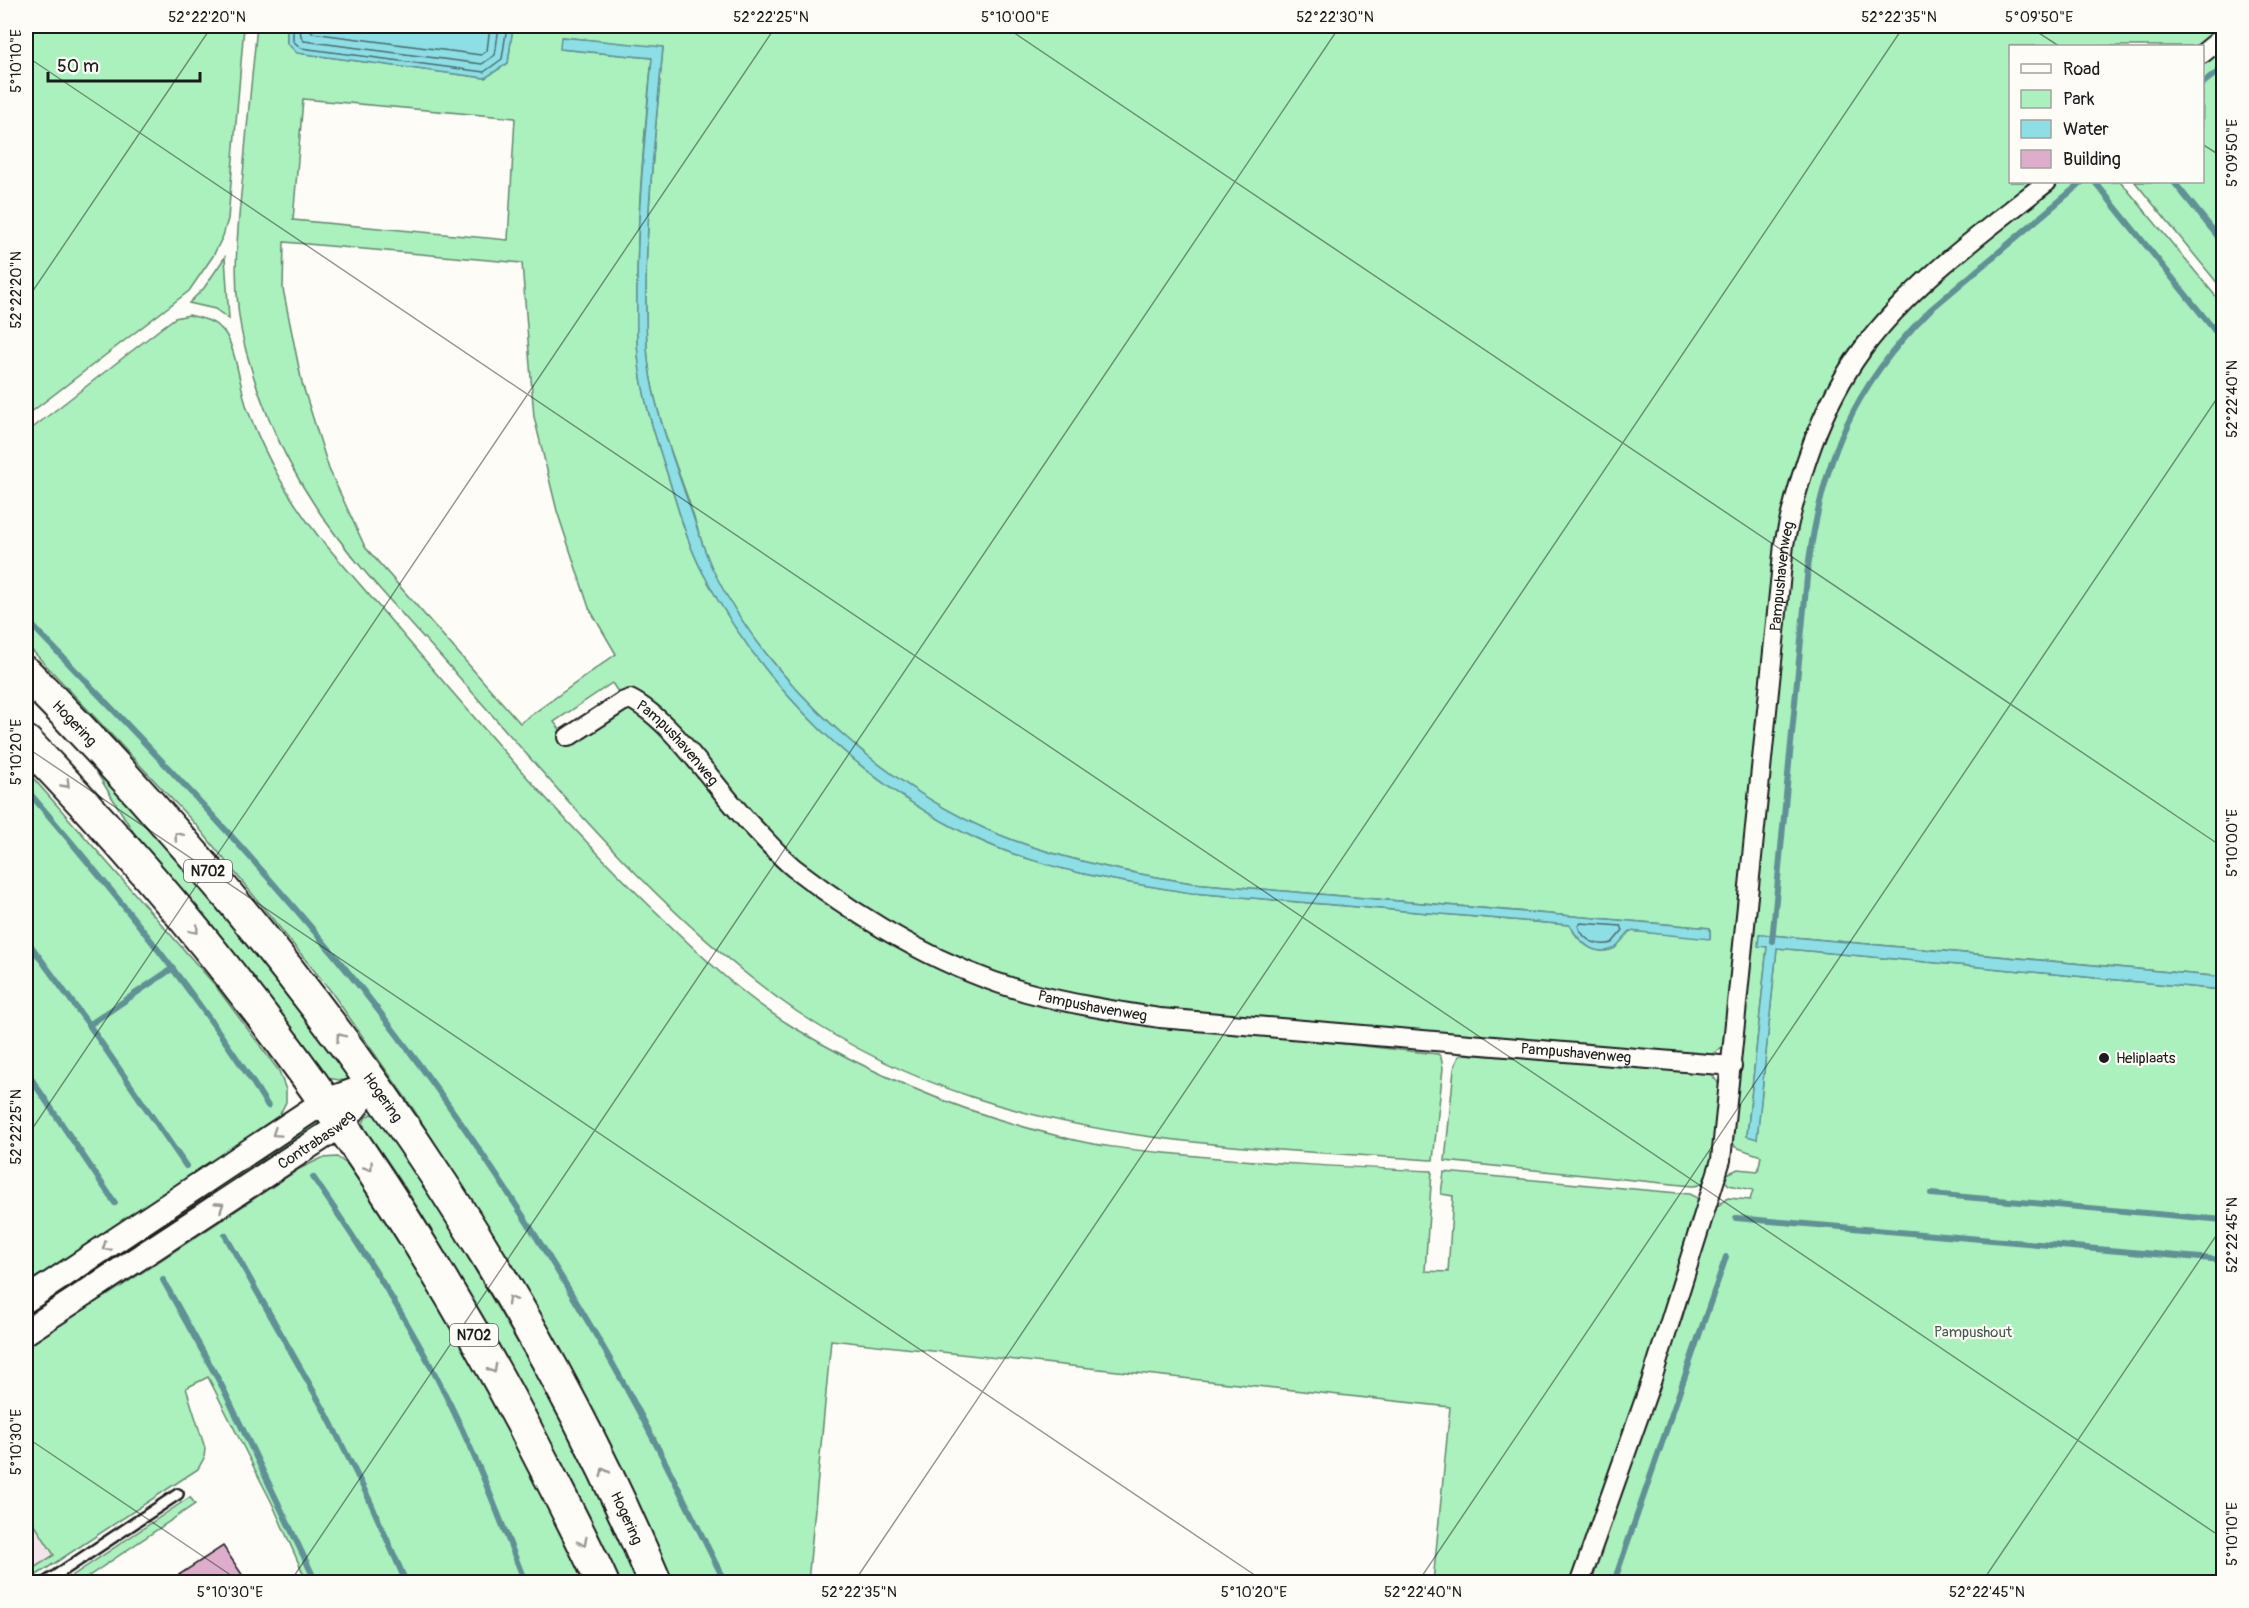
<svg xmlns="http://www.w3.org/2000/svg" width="2249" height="1608" viewBox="0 0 2249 1608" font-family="Pangolin,sans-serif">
	<rect width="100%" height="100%" fill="#fdfcf7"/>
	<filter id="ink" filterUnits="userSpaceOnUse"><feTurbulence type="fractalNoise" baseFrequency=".0167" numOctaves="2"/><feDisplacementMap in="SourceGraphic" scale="12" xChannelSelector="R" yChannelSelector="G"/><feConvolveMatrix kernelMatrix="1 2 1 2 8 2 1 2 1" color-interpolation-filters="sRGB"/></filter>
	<g filter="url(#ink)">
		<path fill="#f4e4ea" d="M 26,1511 L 54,1555 L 26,1573 Z"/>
		<g fill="#aaf1be" stroke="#63866d" stroke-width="1.5" fill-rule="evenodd">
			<path d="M 26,26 L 244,26 L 228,219 L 223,236 L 213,256 L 189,291 L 26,416 Z"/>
			<path d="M 257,26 L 287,26 L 287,43 L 298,53 L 485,78 L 508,63 L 513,26 L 2223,26 L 2200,46 L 2010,46 L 2010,182 L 2034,182 C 1976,229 1907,274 1862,335 C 1769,462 1770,593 1756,743 C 1747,842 1736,941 1726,1040 L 1722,1047 L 1711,1055 L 1158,1010 L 1062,993 L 1027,984 L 977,967 L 905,933 L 794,860 L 753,819 L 654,707 L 636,695 L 620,695 L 612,683 L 554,722 L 570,742 L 623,706 C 638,704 647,713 656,724 L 746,828 L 789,872 L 900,946 L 942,968 L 1027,1000 L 1103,1018 L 1438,1054 L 1441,1057 L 1443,1068 L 1433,1160 C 1278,1149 1121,1146 972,1097 C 911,1077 849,1047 796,1011 C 668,923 560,792 458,676 C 409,620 354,566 314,504 C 283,457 261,406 246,351 C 230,293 237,234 243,174 C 247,125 252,75 257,26 ZM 562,37 L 663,48 C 654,147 642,249 647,348 C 650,398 670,449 687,496 C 695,520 702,547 713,571 C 768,682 893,796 1010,839 C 1069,861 1130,873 1192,883 L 1710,928 L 1710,938 L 1630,931 L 1615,948 C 1595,957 1578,943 1570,925 L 1193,893 C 1121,882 1043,870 977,839 C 862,785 761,685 703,573 C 687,543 678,508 668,476 C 655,436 642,397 638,355 C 636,334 637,312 637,292 C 637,214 644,136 652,58 L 561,49 ZM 303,99 L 515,118 L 508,240 L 293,220 ZM 284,242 L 522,263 L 534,417 L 557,511 L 589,608 L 616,654 L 520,723 L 365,547 L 329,469 L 302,383 L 283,289 Z"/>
			<path d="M 2223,46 L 2223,290 L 2135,182 L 2202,182 L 2203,64 Z"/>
			<path d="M 2059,182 L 2121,182 L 2223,305 L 2223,977 L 1760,934 L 1767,947 L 1747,1136 L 1757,1138 L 1777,948 L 2223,990 L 2223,1582 L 1587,1582 L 1682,1319 L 1715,1208 L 1728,1198 L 1750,1200 L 1753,1190 L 1729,1185 L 1725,1181 L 1727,1174 L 1738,1169 L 1758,1171 L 1761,1156 L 1735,1147 L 1732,1140 L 1788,582 C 1801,488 1831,397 1893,324 C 1913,301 1938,282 1961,263 C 1993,236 2026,209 2059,182 Z"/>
			<path d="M 225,257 L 229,319 L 215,309 L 189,303 L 204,288 Z"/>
			<path d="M 189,315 C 202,318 216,321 225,333 C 235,347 241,390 247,408 C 264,454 289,499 319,537 C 427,661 531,790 649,905 C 693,948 740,995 793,1027 C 877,1078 967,1114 1062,1137 C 1099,1147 1137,1150 1176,1154 C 1261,1163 1346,1167 1432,1171 L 1425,1271 L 1448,1272 L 1453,1196 L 1441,1194 L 1444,1172 L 1689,1194 L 1697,1198 L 1698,1203 L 1688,1251 L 1571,1582 L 1433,1582 L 1450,1407 L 831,1340 L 808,1582 L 670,1582 L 484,1221 L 414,1110 L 330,990 L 198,827 L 26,644 L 26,433 L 164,326 L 175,318 Z"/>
			<path d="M 26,684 L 171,838 L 350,1077 L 345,1081 L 327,1078 L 240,961 L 137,838 L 97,773 Z"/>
			<path d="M 26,770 L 214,984 L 279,1071 L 286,1090 L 286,1102 L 272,1130 L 26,1294 Z"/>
			<path d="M 1464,1054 L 1709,1073 C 1714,1077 1718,1081 1720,1088 C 1722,1099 1711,1172 1705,1180 C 1701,1185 1698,1186 1692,1186 L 1445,1161 L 1454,1069 L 1459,1056 Z"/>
			<path d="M 371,1114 L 378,1117 L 404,1154 L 454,1234 L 578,1445 L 644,1582 L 616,1582 C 562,1469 508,1357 443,1250 C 419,1209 395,1169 366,1131 L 363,1123 L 366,1117 Z"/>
			<path d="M 318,1120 L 324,1123 L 26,1321 L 26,1310 Z"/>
			<path d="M 337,1157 L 362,1175 L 490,1393 L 593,1582 L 307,1582 L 272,1503 L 208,1377 L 186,1388 L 205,1448 L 204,1458 L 198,1469 L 26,1582 L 26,1573 L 54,1555 L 26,1511 L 26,1340 L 95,1298 L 108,1295 L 299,1169 L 322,1158 Z"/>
			<path d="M 190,1497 L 195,1504 L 80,1582 L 63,1582 Z"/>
		</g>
		<g fill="#8ddfe5" stroke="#609195" stroke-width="1.5">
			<path d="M 287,26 L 513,26 L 508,63 L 485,78 L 297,53 L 287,43 Z"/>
			<path d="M 561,37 L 663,47 C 654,146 642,248 647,348 C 650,398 670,449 686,496 C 695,520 702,547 713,570 C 767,682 894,796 1010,839 C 1069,861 1130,873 1192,883 L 1710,928 L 1710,939 L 1630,931 L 1615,948 C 1595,958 1579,942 1570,925 L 1192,893 C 1121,882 1043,870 977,839 C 862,785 761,685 703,573 C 687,543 678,508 668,476 C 655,436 642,397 638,355 C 636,334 637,313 637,292 C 637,214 645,136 652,58 L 560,49 Z"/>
			<path d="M 1759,934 L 2223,977 L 2223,990 L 1777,948 L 1757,1139 L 1747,1136 L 1767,947 L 1758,946 Z"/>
		</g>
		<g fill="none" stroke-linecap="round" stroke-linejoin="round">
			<g stroke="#496a6c" stroke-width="1.5">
				<path d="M 293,26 L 293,41 L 301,48 L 484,72 L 502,59 L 507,26"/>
				<path d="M 300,26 L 301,37 L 304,41 L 482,64 L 495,55 L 499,26"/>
				<path d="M 309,26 L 312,33 L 481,55 L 487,51 L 490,26"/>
				<path d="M 1581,923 L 1621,926 L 1623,930 L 1612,943 C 1597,947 1584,941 1578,926 Z"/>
			</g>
			<g stroke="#609195" stroke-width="6">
				<path d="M 2202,84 L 2224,67"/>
				<path d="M 2095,182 L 2224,342"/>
				<path d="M 2174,182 L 2224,244"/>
				<path d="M 26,619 C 131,728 238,838 335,956 C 434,1076 522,1208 600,1342 C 646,1420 685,1502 725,1582"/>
				<path d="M 26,789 C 112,889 197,993 268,1106"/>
				<path d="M 26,939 L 89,1025 L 186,1166"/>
				<path d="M 1772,941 L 1808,567 C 1823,459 1852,388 1930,310 L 2082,182"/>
				<path d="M 89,1025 L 173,968"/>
				<path d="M 26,1071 L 115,1203"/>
				<path d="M 313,1177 C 360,1246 408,1319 445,1394 C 476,1455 500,1519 525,1582"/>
				<path d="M 1931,1194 L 2224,1220"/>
				<path d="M 1736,1218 L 2224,1260"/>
				<path d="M 225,1235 L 327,1415 L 369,1499 L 406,1582"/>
				<path d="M 163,1280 L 223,1388 L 316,1582"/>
				<path d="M 1614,1582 L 1726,1257"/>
			</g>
		</g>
		<path fill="#deadcc" stroke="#1c1c1c" stroke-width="1.5" d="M 223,1546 L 247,1582 L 168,1582 Z"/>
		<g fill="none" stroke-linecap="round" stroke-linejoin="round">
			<defs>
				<path id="lane" d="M 46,1582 L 178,1494"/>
				<g id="street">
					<path d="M 2202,54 L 2224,36"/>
					<path id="s1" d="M 568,737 L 622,702 L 630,699 C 674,721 716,790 752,826 C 766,840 779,856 794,868 C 863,921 942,968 1026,992 C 1070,1004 1115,1011 1160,1018 L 1732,1066"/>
					<path id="s2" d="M 1580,1582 L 1651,1382 L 1721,1160 L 1784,544 C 1799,476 1820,407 1862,350 C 1911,284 1982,233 2047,182"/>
				</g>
				<g id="secondary">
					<path d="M 26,1300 L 325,1101 L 374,1084"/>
					<path id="s3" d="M 26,1332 L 341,1125 L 374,1084"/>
				</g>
				<g id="highway">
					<path id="s4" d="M 26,673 C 283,933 513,1244 655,1582"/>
					<path d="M 26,742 C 224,946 394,1178 526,1430 C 552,1481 579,1531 602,1582"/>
				</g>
			</defs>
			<use href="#lane" stroke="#1c1c1c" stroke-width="14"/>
			<use href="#street" stroke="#1c1c1c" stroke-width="22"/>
			<use href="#secondary" stroke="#1c1c1c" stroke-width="28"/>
			<use href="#highway" stroke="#1c1c1c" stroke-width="36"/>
			<use href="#lane" stroke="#fdfcf7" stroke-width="9"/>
			<use href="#street" stroke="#fdfcf7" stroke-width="18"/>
			<use href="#secondary" stroke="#fdfcf7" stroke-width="24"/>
			<use href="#highway" stroke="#fdfcf7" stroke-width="32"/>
		</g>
		<defs><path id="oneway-chevron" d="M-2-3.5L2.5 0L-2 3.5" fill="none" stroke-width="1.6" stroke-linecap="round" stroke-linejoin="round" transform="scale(1.5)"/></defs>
		<g stroke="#989794">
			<use href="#oneway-chevron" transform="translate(66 784) rotate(46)"/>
			<use href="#oneway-chevron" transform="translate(178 836) rotate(-130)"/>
			<use href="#oneway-chevron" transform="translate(195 930) rotate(50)"/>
			<use href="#oneway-chevron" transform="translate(340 1037) rotate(-126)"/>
			<use href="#oneway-chevron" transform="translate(276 1133) rotate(146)"/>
			<use href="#oneway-chevron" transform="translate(369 1167) rotate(56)"/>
			<use href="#oneway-chevron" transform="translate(220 1206) rotate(-33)"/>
			<use href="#oneway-chevron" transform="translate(106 1247) rotate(146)"/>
			<use href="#oneway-chevron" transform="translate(511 1300) rotate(-121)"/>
			<use href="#oneway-chevron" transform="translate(493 1369) rotate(61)"/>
			<use href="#oneway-chevron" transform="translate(604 1472) rotate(-116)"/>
			<use href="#oneway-chevron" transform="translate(583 1542) rotate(64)"/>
		</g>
	</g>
	<path fill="none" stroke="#1c1c1c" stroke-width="1.5" stroke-opacity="0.45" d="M 1004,26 L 2224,848M 2028,26 L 2059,46M 26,56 L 2224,1539M 2202,144 L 2224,158M 26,301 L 212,26M 26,747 L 1265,1582M 26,1138 L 776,26M 26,1437 L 241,1582M 290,1582 L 1340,26M 854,1582 L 1904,26M 1418,1582 L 2224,388M 1982,1582 L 2224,1224"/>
	<circle fill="#1c1c1c" stroke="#fdfcf7" stroke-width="2" cx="2104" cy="1058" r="6"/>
	<g text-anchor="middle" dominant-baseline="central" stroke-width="4.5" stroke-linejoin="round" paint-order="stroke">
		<g fill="#fdfcf7" stroke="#605f5e" stroke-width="1.5">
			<rect x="184" y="860" width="48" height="22" rx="4.5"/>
			<rect x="450" y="1324" width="48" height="22" rx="4.5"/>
		</g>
		<g font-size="14" font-weight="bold" fill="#1c1c1c">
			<text x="208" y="871">N702</text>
			<text x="474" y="1335">N702</text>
		</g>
		<g font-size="15" fill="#1c1c1c" stroke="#fdfcf7">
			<text stroke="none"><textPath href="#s2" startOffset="1032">Pampushavenweg</textPath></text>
			<text stroke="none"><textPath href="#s4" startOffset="70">Hogering</textPath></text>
			<text stroke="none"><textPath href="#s1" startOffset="138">Pampushavenweg</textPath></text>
			<text stroke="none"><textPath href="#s1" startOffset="642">Pampushavenweg</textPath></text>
			<text stroke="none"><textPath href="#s1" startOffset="1128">Pampushavenweg</textPath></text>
			<text stroke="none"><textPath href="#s4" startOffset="555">Hogering</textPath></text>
			<text stroke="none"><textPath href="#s3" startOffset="348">Contrabasweg</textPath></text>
			<text stroke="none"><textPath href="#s4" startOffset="1042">Hogering</textPath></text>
		</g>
		<g font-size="15" fill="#1c1c1c" stroke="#fdfcf7" text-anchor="start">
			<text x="2116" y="1058">Heliplaats</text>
		</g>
		<g font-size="15" fill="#475c4d" stroke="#fdfcf7">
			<text x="1973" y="1332">Pampushout</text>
		</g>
	</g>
	<rect width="2249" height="1608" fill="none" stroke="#fdfcf7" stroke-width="66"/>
	<rect x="2009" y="45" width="195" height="138" fill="#fdfcf7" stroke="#a3a29f" stroke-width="1.5"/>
	<rect x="2021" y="64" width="30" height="9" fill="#fdfcf7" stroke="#a3a29f" stroke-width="1.5"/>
	<text x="2063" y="75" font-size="18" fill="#1c1c1c">Road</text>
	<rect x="2021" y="90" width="30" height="18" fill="#aaf1be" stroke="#a3a29f" stroke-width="1.5"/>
	<text x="2063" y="105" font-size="18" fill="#1c1c1c">Park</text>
	<rect x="2021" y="120" width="30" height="18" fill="#8ddfe5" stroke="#a3a29f" stroke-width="1.5"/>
	<text x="2063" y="135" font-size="18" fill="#1c1c1c">Water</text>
	<rect x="2021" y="150" width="30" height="18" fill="#deadcc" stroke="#a3a29f" stroke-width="1.5"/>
	<text x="2063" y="165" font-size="18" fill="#1c1c1c">Building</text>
	<path d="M48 72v9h152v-9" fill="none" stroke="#1c1c1c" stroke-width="3"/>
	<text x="57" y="72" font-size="18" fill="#1c1c1c" stroke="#fdfcf7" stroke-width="4.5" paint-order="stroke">50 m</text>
	<rect x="33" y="33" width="2183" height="1542" fill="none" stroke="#1c1c1c" stroke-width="2"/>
	<g font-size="15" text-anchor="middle" fill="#1c1c1c">
		<text x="207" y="22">52°22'20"N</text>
		<text x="771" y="22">52°22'25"N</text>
		<text x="1015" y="22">5°10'00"E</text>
		<text x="1335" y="22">52°22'30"N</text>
		<text x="1899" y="22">52°22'35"N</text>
		<text x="2039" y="22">5°09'50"E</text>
		<text transform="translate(16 61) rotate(-90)" y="5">5°10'10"E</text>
		<text transform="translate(2232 153) rotate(-90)" y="5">5°09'50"E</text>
		<text transform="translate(16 290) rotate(-90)" y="5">52°22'20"N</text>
		<text transform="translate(2232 399) rotate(-90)" y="5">52°22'40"N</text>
		<text transform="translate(16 752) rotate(-90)" y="5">5°10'20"E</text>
		<text transform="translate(2232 843) rotate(-90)" y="5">5°10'00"E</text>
		<text transform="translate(16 1127) rotate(-90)" y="5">52°22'25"N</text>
		<text transform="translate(2232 1235) rotate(-90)" y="5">52°22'45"N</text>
		<text transform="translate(16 1442) rotate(-90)" y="5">5°10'30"E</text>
		<text transform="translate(2232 1534) rotate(-90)" y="5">5°10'10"E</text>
		<text x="230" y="1597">5°10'30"E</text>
		<text x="859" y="1597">52°22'35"N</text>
		<text x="1254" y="1597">5°10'20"E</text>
		<text x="1423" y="1597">52°22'40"N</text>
		<text x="1987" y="1597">52°22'45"N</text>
	</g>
</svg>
